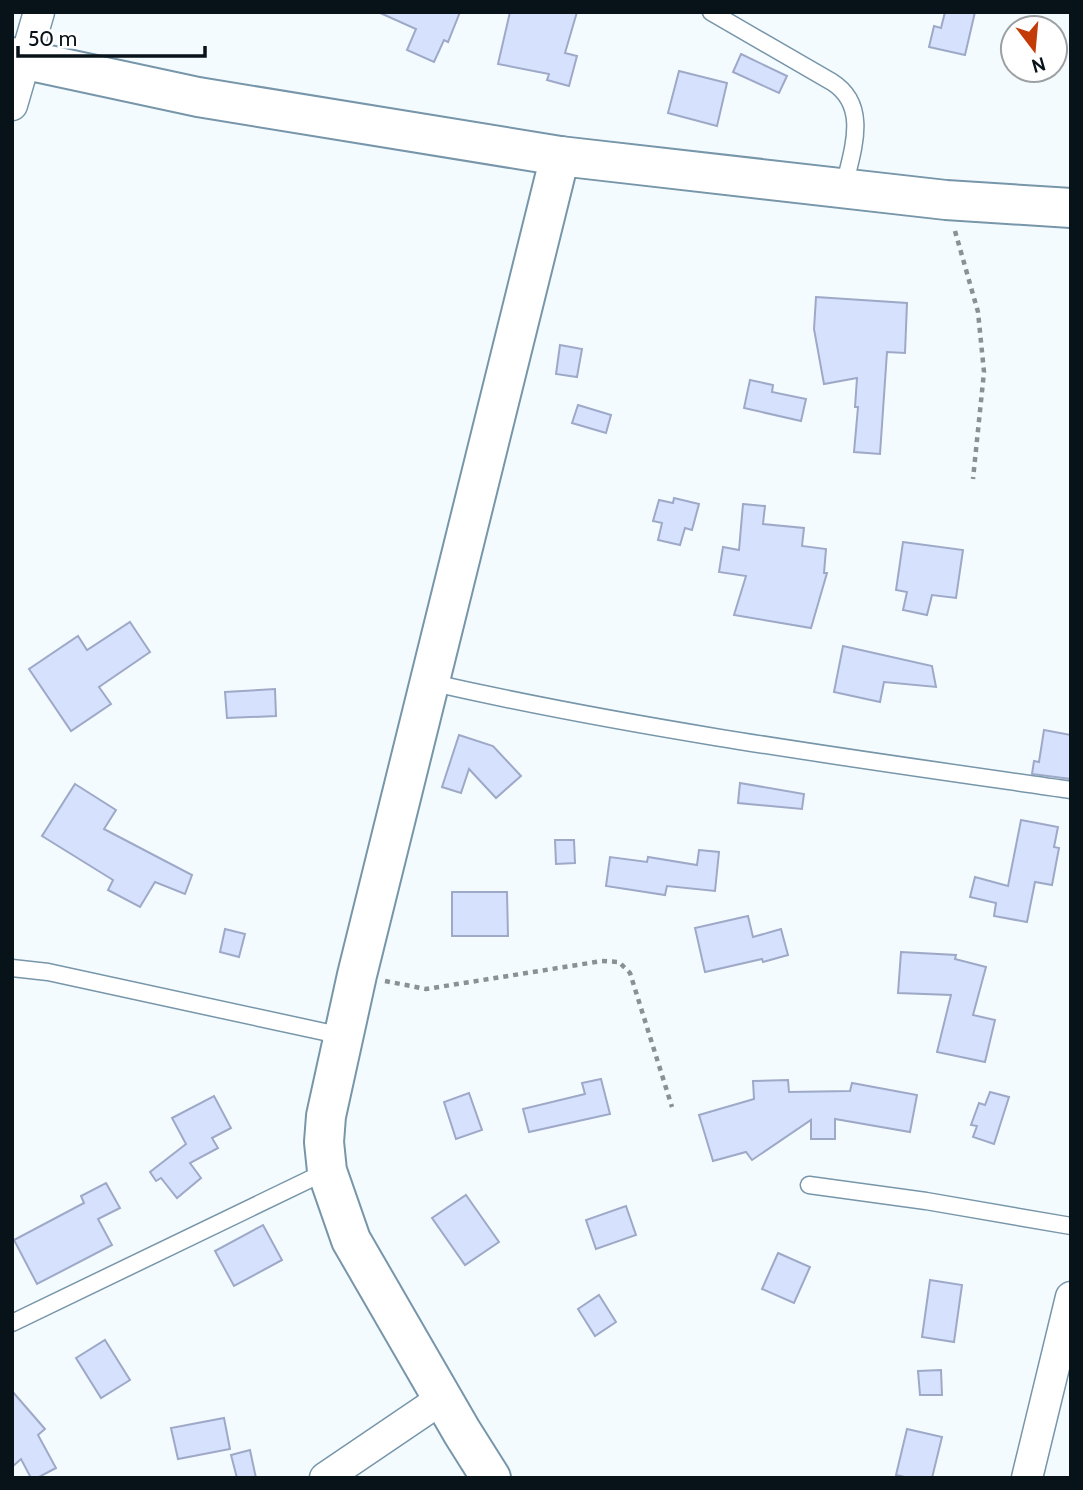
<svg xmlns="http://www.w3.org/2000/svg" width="1083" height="1490" viewBox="0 0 1083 1490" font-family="Cabin,sans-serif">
	<rect width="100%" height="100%" fill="#f4fbff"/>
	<g fill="#d6e1fe" stroke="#9ea9c7" stroke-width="2">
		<path d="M 378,12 L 460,12 L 448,42 L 444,40 L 434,62 L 407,50 L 416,29 Z"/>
		<path d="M 510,12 L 577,12 L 565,53 L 577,56 L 569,86 L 547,80 L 549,74 L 498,64 Z"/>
		<path d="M 945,12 L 975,12 L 965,55 L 929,47 L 934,26 L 941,28 Z"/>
		<path d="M 741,54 L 787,76 L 779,93 L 733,72 Z"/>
		<path d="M 679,71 L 727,83 L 717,126 L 668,113 Z"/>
		<path d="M 816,297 L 907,303 L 905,353 L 887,352 L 880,454 L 854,452 L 858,407 L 855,407 L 857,378 L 824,384 L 814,329 Z"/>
		<path d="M 560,345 L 582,349 L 577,377 L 556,374 Z"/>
		<path d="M 750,380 L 773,385 L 772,392 L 806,399 L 801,421 L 744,408 Z"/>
		<path d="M 578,405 L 611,415 L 606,433 L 572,423 Z"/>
		<path d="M 674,498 L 699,504 L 692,530 L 685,528 L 680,545 L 658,540 L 662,523 L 653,521 L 659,500 L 673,503 Z"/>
		<path d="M 743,504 L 765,506 L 763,524 L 804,528 L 802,546 L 826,549 L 824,573 L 827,573 L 811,628 L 734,615 L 746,576 L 719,572 L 723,547 L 739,550 Z"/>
		<path d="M 903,542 L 963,550 L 956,598 L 932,595 L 927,615 L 903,610 L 907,592 L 896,590 Z"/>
		<path d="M 130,622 L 150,652 L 99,687 L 111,704 L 71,731 L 29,669 L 78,636 L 87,650 Z"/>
		<path d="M 843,646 L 932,666 L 936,687 L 884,682 L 880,702 L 834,692 Z"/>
		<path d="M 275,689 L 276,716 L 227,718 L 225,692 Z"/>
		<path d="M 1044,730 L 1071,735 L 1071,779 L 1032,774 L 1034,761 L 1039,762 Z"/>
		<path d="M 459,735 L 493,746 L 521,776 L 496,798 L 469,769 L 461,793 L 442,787 Z"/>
		<path d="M 740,783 L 804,794 L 802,809 L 738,803 Z"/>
		<path d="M 75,784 L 116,810 L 104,829 L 192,875 L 185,894 L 155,882 L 140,907 L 108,890 L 113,880 L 42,836 Z"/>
		<path d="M 1021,820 L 1058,827 L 1054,847 L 1059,848 L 1052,885 L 1035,882 L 1027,922 L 994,916 L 996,903 L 970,897 L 975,877 L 1008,886 Z"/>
		<path d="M 555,840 L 574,840 L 575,863 L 556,864 Z"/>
		<path d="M 699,850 L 719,852 L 715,891 L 667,886 L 665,895 L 606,886 L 610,857 L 647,862 L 648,857 L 697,865 Z"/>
		<path d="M 452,892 L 507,892 L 508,936 L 452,936 Z"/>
		<path d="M 748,916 L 753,937 L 781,929 L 788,955 L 763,962 L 762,959 L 705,972 L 695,928 Z"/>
		<path d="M 225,929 L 245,934 L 239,957 L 220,952 Z"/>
		<path d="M 901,952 L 956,955 L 955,959 L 986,967 L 973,1015 L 995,1020 L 985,1062 L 937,1052 L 951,995 L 898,993 Z"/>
		<path d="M 601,1079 L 610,1114 L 529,1132 L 523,1109 L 585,1094 L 582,1083 Z"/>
		<path d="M 788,1080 L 789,1092 L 850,1091 L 852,1083 L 917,1095 L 910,1132 L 835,1119 L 835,1139 L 811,1139 L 811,1120 L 752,1160 L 746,1152 L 713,1161 L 699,1115 L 754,1099 L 753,1081 Z"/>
		<path d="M 990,1092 L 1009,1097 L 994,1144 L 973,1137 L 977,1126 L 971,1125 L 979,1103 L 985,1105 Z"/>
		<path d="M 469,1093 L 482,1130 L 456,1139 L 444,1102 Z"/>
		<path d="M 214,1096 L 231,1128 L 212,1138 L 218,1148 L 190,1163 L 201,1178 L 177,1198 L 161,1178 L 156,1181 L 150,1172 L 186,1144 L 172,1118 Z"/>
		<path d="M 106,1183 L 120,1208 L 98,1219 L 112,1245 L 37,1284 L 14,1240 L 84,1203 L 81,1196 Z"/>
		<path d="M 466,1195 L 499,1242 L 465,1265 L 432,1218 Z"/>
		<path d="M 626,1206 L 636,1235 L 596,1249 L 586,1220 Z"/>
		<path d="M 263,1225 L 282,1260 L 234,1286 L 215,1251 Z"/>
		<path d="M 778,1253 L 810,1267 L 794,1303 L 762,1289 Z"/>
		<path d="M 930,1280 L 962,1285 L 954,1342 L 922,1337 Z"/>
		<path d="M 599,1295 L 616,1322 L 595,1336 L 578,1309 Z"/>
		<path d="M 105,1340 L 130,1380 L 101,1398 L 76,1358 Z"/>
		<path d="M 941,1370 L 942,1395 L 920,1395 L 918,1371 Z"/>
		<path d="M 12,1391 L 45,1429 L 38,1435 L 56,1468 L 37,1478 L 31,1478 L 21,1459 L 12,1467 Z"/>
		<path d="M 224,1418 L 230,1449 L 178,1459 L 171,1428 Z"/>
		<path d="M 907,1429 L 942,1437 L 932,1478 L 909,1478 L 896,1475 Z"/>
		<path d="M 250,1450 L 256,1478 L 237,1478 L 231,1455 Z"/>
	</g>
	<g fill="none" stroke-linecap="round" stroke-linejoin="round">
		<defs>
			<g id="service">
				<path d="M 711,12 L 832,82 C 870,106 852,151 844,187"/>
				<path d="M 429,682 C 640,730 856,759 1071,790"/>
				<path d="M 12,968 L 48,972 L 343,1036"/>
				<path d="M 809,1185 L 926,1201 L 1071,1226"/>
				<path d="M 12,1323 L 327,1171"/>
			</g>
			<g id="minor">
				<path d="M 12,105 L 39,12"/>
				<path d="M 325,1478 L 443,1398"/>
				<path d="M 1027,1478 L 1071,1297"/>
			</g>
			<path id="tertiary" d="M 491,1478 L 462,1432 L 351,1240 L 327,1171 L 324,1142 L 326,1116 L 357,975 L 560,156"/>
			<path id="secondary" d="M 12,57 L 198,97 L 560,156 L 946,200 L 1071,208"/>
		</defs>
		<use href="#service" stroke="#7796a9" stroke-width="19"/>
		<use href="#minor" stroke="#7796a9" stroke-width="33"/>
		<use href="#tertiary" stroke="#7796a9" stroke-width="42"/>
		<use href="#secondary" stroke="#7796a9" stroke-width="42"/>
		<g stroke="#889196" stroke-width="4.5" stroke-dasharray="5 5" stroke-linecap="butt">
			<path d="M 955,231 L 978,312 L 984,372 L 973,479"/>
			<path d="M 385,981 L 426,989 L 602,961 L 619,962 L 630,973 L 672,1107"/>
		</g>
		<use href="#service" stroke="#fff" stroke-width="16"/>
		<use href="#minor" stroke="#fff" stroke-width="30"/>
		<use href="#tertiary" stroke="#fff" stroke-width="38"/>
		<use href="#secondary" stroke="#fff" stroke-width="38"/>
	</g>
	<rect width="1083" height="1490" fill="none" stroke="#071219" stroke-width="28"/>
	<g transform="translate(1034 49) rotate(164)"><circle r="33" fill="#ffffff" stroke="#9ca0a3" stroke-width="2"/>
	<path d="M0-5L12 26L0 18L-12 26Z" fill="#c33c07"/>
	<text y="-10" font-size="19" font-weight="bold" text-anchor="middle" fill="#071219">N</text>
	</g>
	<path d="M18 46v10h187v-10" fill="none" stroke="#071219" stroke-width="3.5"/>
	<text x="28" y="46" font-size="21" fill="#071219" stroke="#ffffff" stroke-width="5" paint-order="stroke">50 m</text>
</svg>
